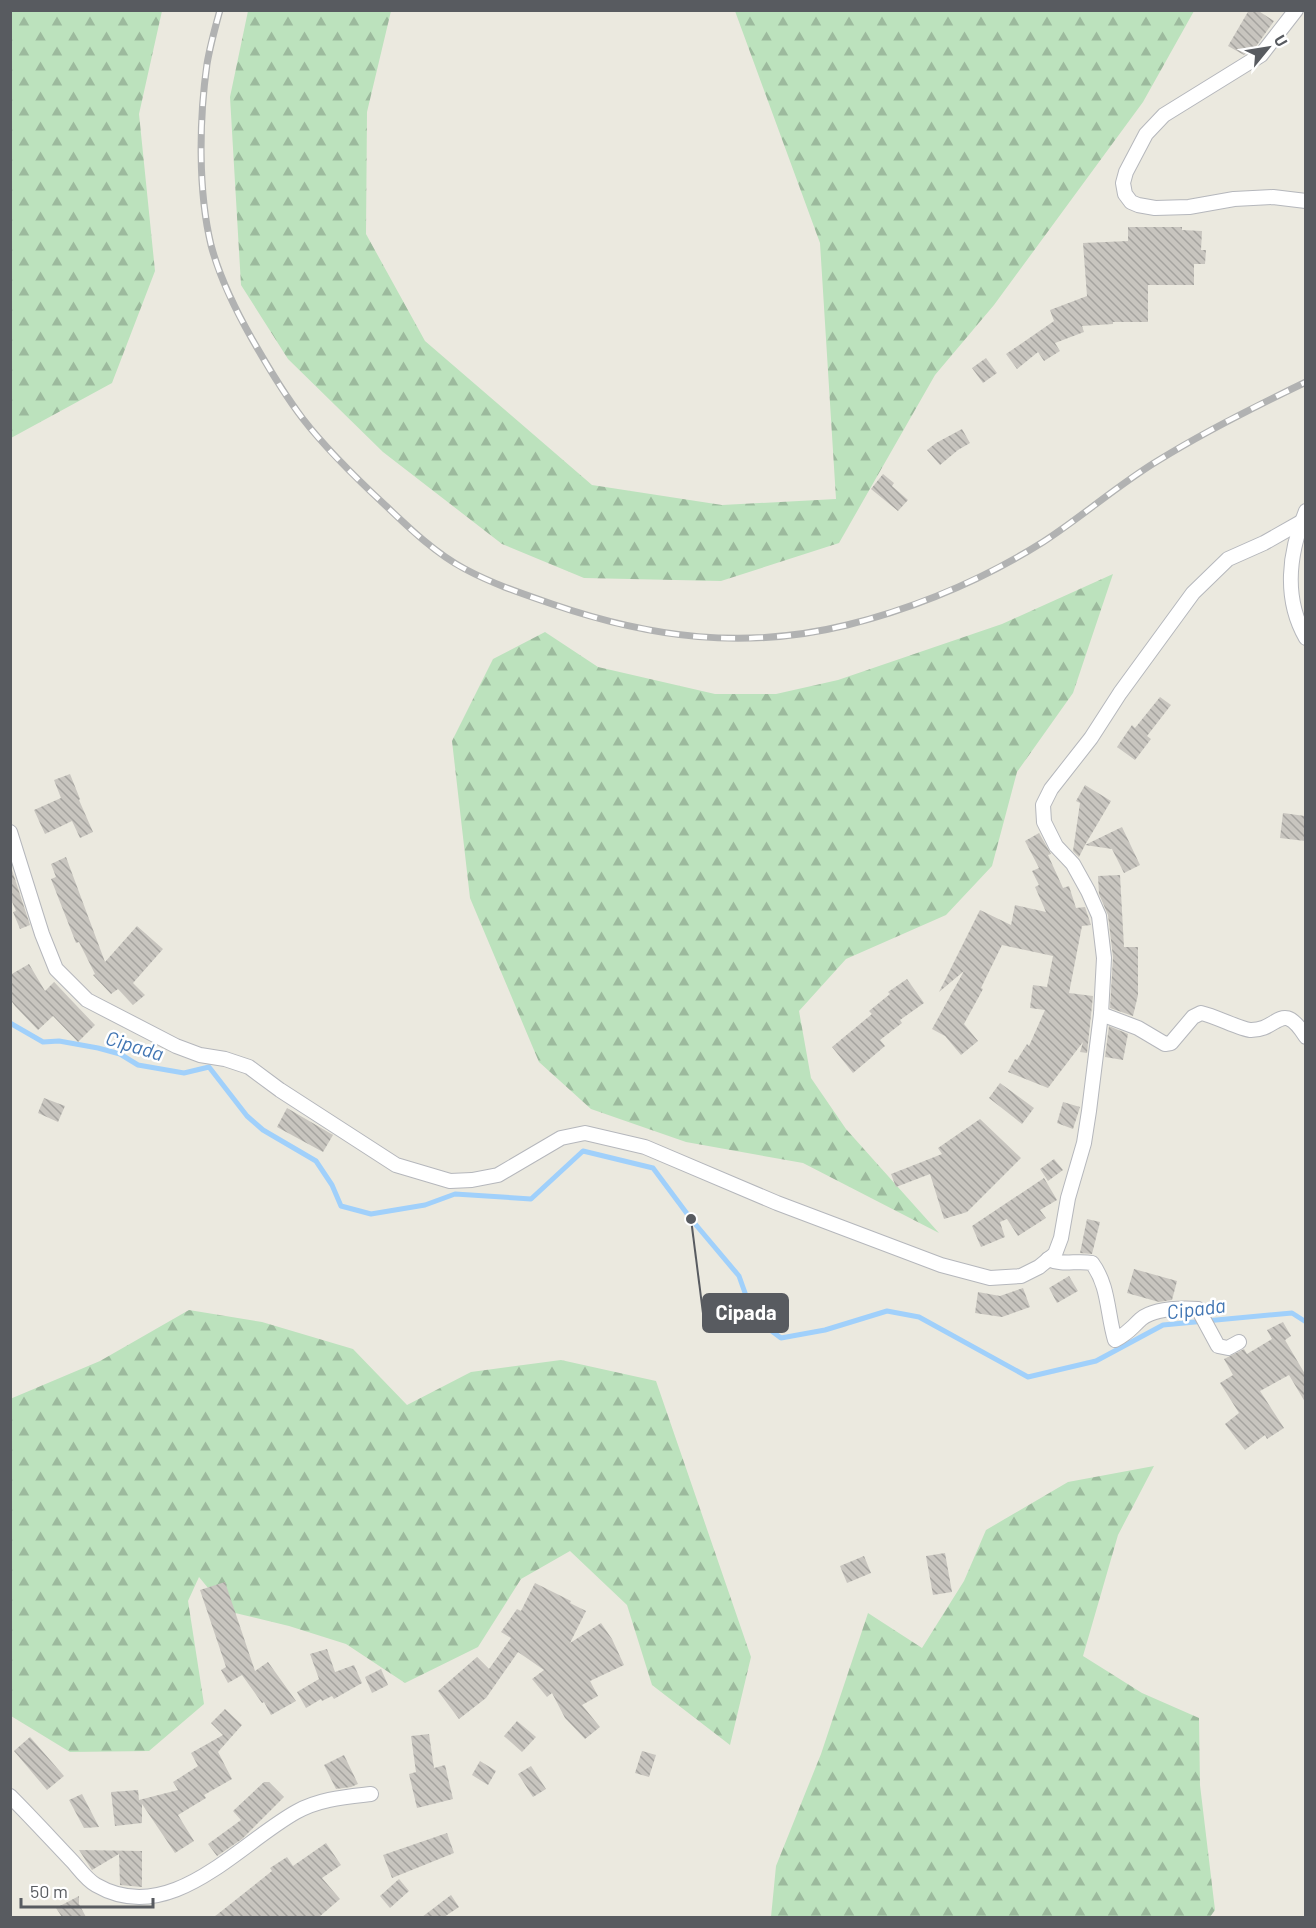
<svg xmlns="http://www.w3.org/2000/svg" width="1316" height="1928" viewBox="0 0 1316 1928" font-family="Barlow,sans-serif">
	<defs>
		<pattern id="forest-firs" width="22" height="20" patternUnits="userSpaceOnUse" patternTransform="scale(1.5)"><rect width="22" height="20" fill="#bce2bd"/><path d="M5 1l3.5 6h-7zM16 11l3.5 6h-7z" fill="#9cba9d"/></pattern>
		<pattern id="building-back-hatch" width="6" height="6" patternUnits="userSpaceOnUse" patternTransform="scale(1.5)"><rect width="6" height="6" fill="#c8c5bf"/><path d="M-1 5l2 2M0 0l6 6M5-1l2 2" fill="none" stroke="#a5a39f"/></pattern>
	</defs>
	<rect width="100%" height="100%" fill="#ebe9df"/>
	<g fill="url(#forest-firs)">
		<path d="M 11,10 L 162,11 L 139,114 L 155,271 L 112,383 L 11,438 Z"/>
		<path d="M 248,11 L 391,11 L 367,112 L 366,234 L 425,341 L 592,485 L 722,505 L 836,499 L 820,243 L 735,11 L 1194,11 L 1143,102 L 994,305 L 935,375 L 839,543 L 721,581 L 584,578 L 502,544 L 383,452 L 288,359 L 241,285 L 230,97 Z"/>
		<path d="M 1113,574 L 1073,693 L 1017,772 L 992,866 L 946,915 L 846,959 L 799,1011 L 811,1078 L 846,1129 L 939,1233 L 803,1163 L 686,1142 L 591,1109 L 539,1062 L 470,898 L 452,741 L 493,659 L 545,632 L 598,667 L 715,694 L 776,694 L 838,680 L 1002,624 Z"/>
		<path d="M 189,1310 L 262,1322 L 353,1349 L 407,1405 L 471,1372 L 561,1360 L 656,1381 L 751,1657 L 730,1745 L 652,1685 L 627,1605 L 570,1551 L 521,1579 L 478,1647 L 405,1683 L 346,1644 L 289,1626 L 227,1611 L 199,1577 L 188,1601 L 204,1704 L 149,1751 L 70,1752 L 11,1716 L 10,1399 L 100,1361 Z"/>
		<path d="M 1154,1466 L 1118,1535 L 1083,1656 L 1142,1693 L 1199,1718 L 1200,1785 L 1215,1910 L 1210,1917 L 771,1917 L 776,1866 L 821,1754 L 868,1613 L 922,1648 L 964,1581 L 986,1530 L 1068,1482 Z"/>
	</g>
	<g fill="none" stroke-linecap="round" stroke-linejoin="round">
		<path stroke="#a0d0fb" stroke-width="5" d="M 10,1023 L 43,1042 L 59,1041 L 98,1048 L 120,1054 L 138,1065 L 184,1073 L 209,1067 L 247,1116 L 263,1130 L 316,1161 L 332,1185 L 341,1206 L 371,1214 L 425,1205 L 455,1194 L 531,1199 L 583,1151 L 653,1168 L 691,1219 L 739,1276 L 754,1318 L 781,1338 L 825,1330 L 887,1311 L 919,1317 L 1028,1377 L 1096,1361 L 1163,1325 L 1292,1313 L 1306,1322"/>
	</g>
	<g fill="url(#building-back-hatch)">
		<path d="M 1249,10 L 1257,10 L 1274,21 L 1255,48 L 1244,55 L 1228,46 Z"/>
		<path d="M 1128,227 L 1182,227 L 1182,230 L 1202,231 L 1201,250 L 1206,250 L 1205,264 L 1194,264 L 1194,285 L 1148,285 L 1148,322 L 1113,322 L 1113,324 L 1082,326 L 1084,332 L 1055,343 L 1060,351 L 1044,361 L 1038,352 L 1017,369 L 1006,354 L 1054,321 L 1050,310 L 1087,296 L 1083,243 L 1128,241 Z"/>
		<path d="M 986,358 L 997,373 L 983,383 L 972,368 Z"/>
		<path d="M 962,429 L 970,443 L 958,450 L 940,465 L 927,450 L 936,443 Z"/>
		<path d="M 883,474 L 894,483 L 892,486 L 908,500 L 898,511 L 871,489 Z"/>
		<path d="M 1160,697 L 1171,705 L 1147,736 L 1151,739 L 1135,760 L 1117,747 L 1132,725 L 1135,728 Z"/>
		<path d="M 70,774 L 80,799 L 79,800 L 93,832 L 80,838 L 72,821 L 45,834 L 34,810 L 61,798 L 54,780 Z"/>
		<path d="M 1085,785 L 1111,801 L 1085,845 L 1122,827 L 1140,865 L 1124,873 L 1112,849 L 1085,845 L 1079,857 L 1073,851 L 1080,803 L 1076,801 Z"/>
		<path d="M 1283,813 L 1305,816 L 1305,841 L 1280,838 Z"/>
		<path d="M 1039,833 L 1051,854 L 1048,855 L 1063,888 L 1069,886 L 1076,908 L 1085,907 L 1091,925 L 1082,926 L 1069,993 L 1093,996 L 1087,1053 L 1080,1052 L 1083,1042 L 1048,1088 L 1008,1072 L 1015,1059 L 1017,1060 L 1027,1044 L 1029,1046 L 1045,1010 L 1030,1008 L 1033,985 L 1047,987 L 1053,956 L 1002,945 L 981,988 L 983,989 L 964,1024 L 978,1041 L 961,1055 L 945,1036 L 932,1029 L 964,971 L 939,992 L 980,910 L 1011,925 L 1015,905 L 1046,912 L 1035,887 L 1039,885 L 1032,871 L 1039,868 L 1025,841 Z"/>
		<path d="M 66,857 L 105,962 L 137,926 L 163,949 L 133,983 L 145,995 L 133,1005 L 118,989 L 111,994 L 93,975 L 95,974 L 79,942 L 76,943 L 51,879 L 56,877 L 51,864 Z"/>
		<path d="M 10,864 L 30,925 L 20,929 L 13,912 L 16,911 L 10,897 Z"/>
		<path d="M 1120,875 L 1124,947 L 1138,947 L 1138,995 L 1133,1016 L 1110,1008 L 1113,957 L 1108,915 L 1099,894 L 1098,876 Z"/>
		<path d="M 29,964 L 45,991 L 54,982 L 95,1025 L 78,1042 L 53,1016 L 38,1030 L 15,1006 L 10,999 L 10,975 Z"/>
		<path d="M 907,979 L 924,1003 L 900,1020 L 902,1023 L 880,1040 L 885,1046 L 853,1073 L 832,1047 L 872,1014 L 869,1011 L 890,994 L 888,992 Z"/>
		<path d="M 1109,1026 L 1128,1034 L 1123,1060 L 1105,1057 Z"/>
		<path d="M 1000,1083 L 1034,1108 L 1022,1124 L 989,1098 Z"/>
		<path d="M 44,1098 L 65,1106 L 58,1122 L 38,1113 Z"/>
		<path d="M 1063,1102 L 1080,1107 L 1073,1129 L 1057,1123 Z"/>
		<path d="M 287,1108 L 333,1135 L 323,1152 L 277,1127 Z"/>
		<path d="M 980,1119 L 1021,1158 L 967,1212 L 944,1219 L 930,1174 L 896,1187 L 891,1174 L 942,1154 L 938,1148 Z"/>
		<path d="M 1054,1159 L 1063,1170 L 1048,1181 L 1040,1169 Z"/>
		<path d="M 1044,1178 L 1057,1200 L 1040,1210 L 1046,1218 L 1018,1236 L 1007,1219 L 1000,1222 L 1005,1237 L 981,1247 L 972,1226 Z"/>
		<path d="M 1087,1219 L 1100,1222 L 1092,1254 L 1080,1253 Z"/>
		<path d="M 1134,1269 L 1177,1281 L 1172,1300 L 1159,1302 L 1127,1293 Z"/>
		<path d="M 1069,1276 L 1078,1291 L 1057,1303 L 1049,1288 Z"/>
		<path d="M 1023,1288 L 1030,1307 L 1002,1317 L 975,1313 L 978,1292 L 1000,1296 Z"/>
		<path d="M 1283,1322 L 1291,1336 L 1285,1340 L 1305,1374 L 1305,1402 L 1289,1375 L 1260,1391 L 1284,1428 L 1267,1439 L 1265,1435 L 1245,1450 L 1225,1424 L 1239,1413 L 1220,1383 L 1233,1375 L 1224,1359 L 1244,1349 L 1247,1354 L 1272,1339 L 1267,1330 Z"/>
		<path d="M 945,1553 L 952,1592 L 933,1595 L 926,1556 Z"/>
		<path d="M 864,1556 L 871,1573 L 847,1583 L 840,1566 Z"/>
		<path d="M 225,1582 L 255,1671 L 268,1662 L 296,1701 L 271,1715 L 264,1702 L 262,1703 L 242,1675 L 228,1683 L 221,1670 L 226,1667 L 200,1590 Z"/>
		<path d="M 535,1583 L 571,1601 L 570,1603 L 586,1611 L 570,1643 L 601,1623 L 612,1639 L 624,1665 L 590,1681 L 598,1696 L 582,1705 L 600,1727 L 585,1739 L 565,1718 L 552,1693 L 547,1697 L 532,1679 L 544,1670 L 518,1652 L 486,1698 L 459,1719 L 438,1691 L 477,1657 L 489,1669 L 511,1638 L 501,1632 L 517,1609 L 521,1611 Z"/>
		<path d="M 327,1649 L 335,1672 L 354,1665 L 362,1683 L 334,1699 L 332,1696 L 322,1701 L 321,1699 L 306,1708 L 297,1692 L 319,1679 L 310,1654 Z"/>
		<path d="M 381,1669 L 388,1685 L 372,1693 L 365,1677 Z"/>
		<path d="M 225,1709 L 242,1725 L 218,1752 L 232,1779 L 204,1795 L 206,1798 L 178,1815 L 194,1841 L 175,1853 L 142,1804 L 142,1823 L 115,1826 L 111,1792 L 138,1790 L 139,1800 L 178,1790 L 173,1782 L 198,1766 L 191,1753 L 223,1735 L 211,1723 Z"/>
		<path d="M 517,1721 L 536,1737 L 522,1752 L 504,1736 Z"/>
		<path d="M 429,1734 L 434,1768 L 445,1765 L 453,1799 L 417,1808 L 409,1774 L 416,1772 L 411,1736 Z"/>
		<path d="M 30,1737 L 64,1776 L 47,1790 L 14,1751 Z"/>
		<path d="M 642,1751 L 656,1755 L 649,1777 L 635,1773 Z"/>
		<path d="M 344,1755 L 358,1784 L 351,1787 L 336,1789 L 324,1765 Z"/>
		<path d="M 480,1761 L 496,1771 L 488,1785 L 472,1775 Z"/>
		<path d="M 531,1766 L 546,1789 L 533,1797 L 518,1774 Z"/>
		<path d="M 264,1782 L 269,1782 L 284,1797 L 242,1839 L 217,1856 L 208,1844 L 241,1820 L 233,1811 Z"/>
		<path d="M 82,1794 L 99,1827 L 84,1828 L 69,1800 Z"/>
		<path d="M 447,1833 L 454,1853 L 392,1878 L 383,1855 Z"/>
		<path d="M 326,1843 L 341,1865 L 322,1878 L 340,1899 L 319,1917 L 214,1917 L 272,1871 L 270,1868 L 287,1857 L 293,1866 Z"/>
		<path d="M 79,1850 L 142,1851 L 142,1887 L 120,1885 L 119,1854 L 92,1870 Z"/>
		<path d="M 399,1879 L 409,1891 L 390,1908 L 380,1896 Z"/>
		<path d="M 451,1895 L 459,1907 L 444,1917 L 422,1917 Z"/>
		<path d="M 79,1896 L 79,1904 L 86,1917 L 62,1917 L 56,1908 Z"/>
	</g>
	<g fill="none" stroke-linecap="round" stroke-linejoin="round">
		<defs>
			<g id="minor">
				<path d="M 1296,10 L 1261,55 L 1164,115 L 1146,134 L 1126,172 L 1123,183 L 1125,194 L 1131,202 L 1138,205 L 1155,208 L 1189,207 L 1234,199 L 1273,197 L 1306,201"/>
				<path d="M 1306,511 C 1289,552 1283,598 1306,638"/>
				<path d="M 10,832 L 42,934 L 56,969 L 87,1000 L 176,1046 L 200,1055 L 225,1059 L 249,1067 L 280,1090 L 396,1165 L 450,1181 L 472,1180 L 498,1175 L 561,1138 L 585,1133 L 645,1147 L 777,1203 L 941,1265 L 990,1278 L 1021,1276 L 1039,1267 L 1055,1254 L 1061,1238 L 1068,1198 L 1084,1143 L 1089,1111 L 1101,1014 L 1104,958 L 1099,916 L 1088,891 L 1073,864 L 1056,846 L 1044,822 L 1043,805 L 1051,789 L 1091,738 L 1120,693 L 1193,593 L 1228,559 L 1264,543 L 1301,522"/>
				<path d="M 1101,1014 L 1138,1028 L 1165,1044 L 1171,1043 L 1193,1017 L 1201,1013 C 1215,1016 1240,1029 1250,1030 C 1279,1031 1281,998 1306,1037"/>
				<path d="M 1048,1259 C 1063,1266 1076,1260 1092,1263 C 1109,1286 1107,1313 1115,1340 C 1130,1332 1130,1329 1141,1319 C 1155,1308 1181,1308 1198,1309 L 1218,1346 L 1228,1348 L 1239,1342"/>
				<path d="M 10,1796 C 32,1818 52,1840 73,1862 C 80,1870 87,1880 96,1885 C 170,1928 237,1845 296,1812 C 319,1799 345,1797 371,1794"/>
			</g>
		</defs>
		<use href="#minor" stroke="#b5b7bc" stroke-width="16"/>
		<use href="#minor" stroke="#fff" stroke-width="14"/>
		<defs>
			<path id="rail" d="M 220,10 C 215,28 210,46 207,64 C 199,120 198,191 211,245 C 220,279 235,309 252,339 C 268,367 284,394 303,419 C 327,450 356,478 385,505 C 408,527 436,554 465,569 C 493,584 523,594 552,604 C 651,638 745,650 847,625 C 915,608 984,579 1043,542 C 1083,516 1119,484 1159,460 C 1206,431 1256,406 1306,382"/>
		</defs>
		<use href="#rail" stroke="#b1b2b2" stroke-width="7"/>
		<use href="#rail" stroke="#fff" stroke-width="4.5" stroke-dasharray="14" stroke-linecap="butt"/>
	</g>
	<g text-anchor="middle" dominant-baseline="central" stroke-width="5" stroke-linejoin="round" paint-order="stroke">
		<g font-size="20" font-style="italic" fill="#4276b3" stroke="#fff">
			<text transform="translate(135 1045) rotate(17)">Cipada</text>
			<text transform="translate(1196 1308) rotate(-7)">Cipada</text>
		</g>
	</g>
	<path fill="none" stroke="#585b60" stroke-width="2" d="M691 1219L703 1313"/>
	<circle fill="#585b60" stroke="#fff" stroke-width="2" cx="691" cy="1219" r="6"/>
	<rect fill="#585b60" stroke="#585b60" stroke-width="2" x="703" y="1294" width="85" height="38" rx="6"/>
	<g font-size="20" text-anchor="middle" font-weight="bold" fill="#fff">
		<text x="746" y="1320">Cipada</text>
	</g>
	<rect width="1316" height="1928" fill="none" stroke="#585b60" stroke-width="24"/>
	<g transform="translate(1268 48) rotate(60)" stroke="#ffffff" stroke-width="4.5" paint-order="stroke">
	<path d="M0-4.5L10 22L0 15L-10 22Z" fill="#585b60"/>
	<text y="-9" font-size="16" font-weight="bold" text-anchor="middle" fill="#585b60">U</text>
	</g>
	<path d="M21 1898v9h132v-9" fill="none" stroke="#585b60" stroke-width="3"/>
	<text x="30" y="1898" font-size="18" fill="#585b60" stroke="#ffffff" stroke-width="4.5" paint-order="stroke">50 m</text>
</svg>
